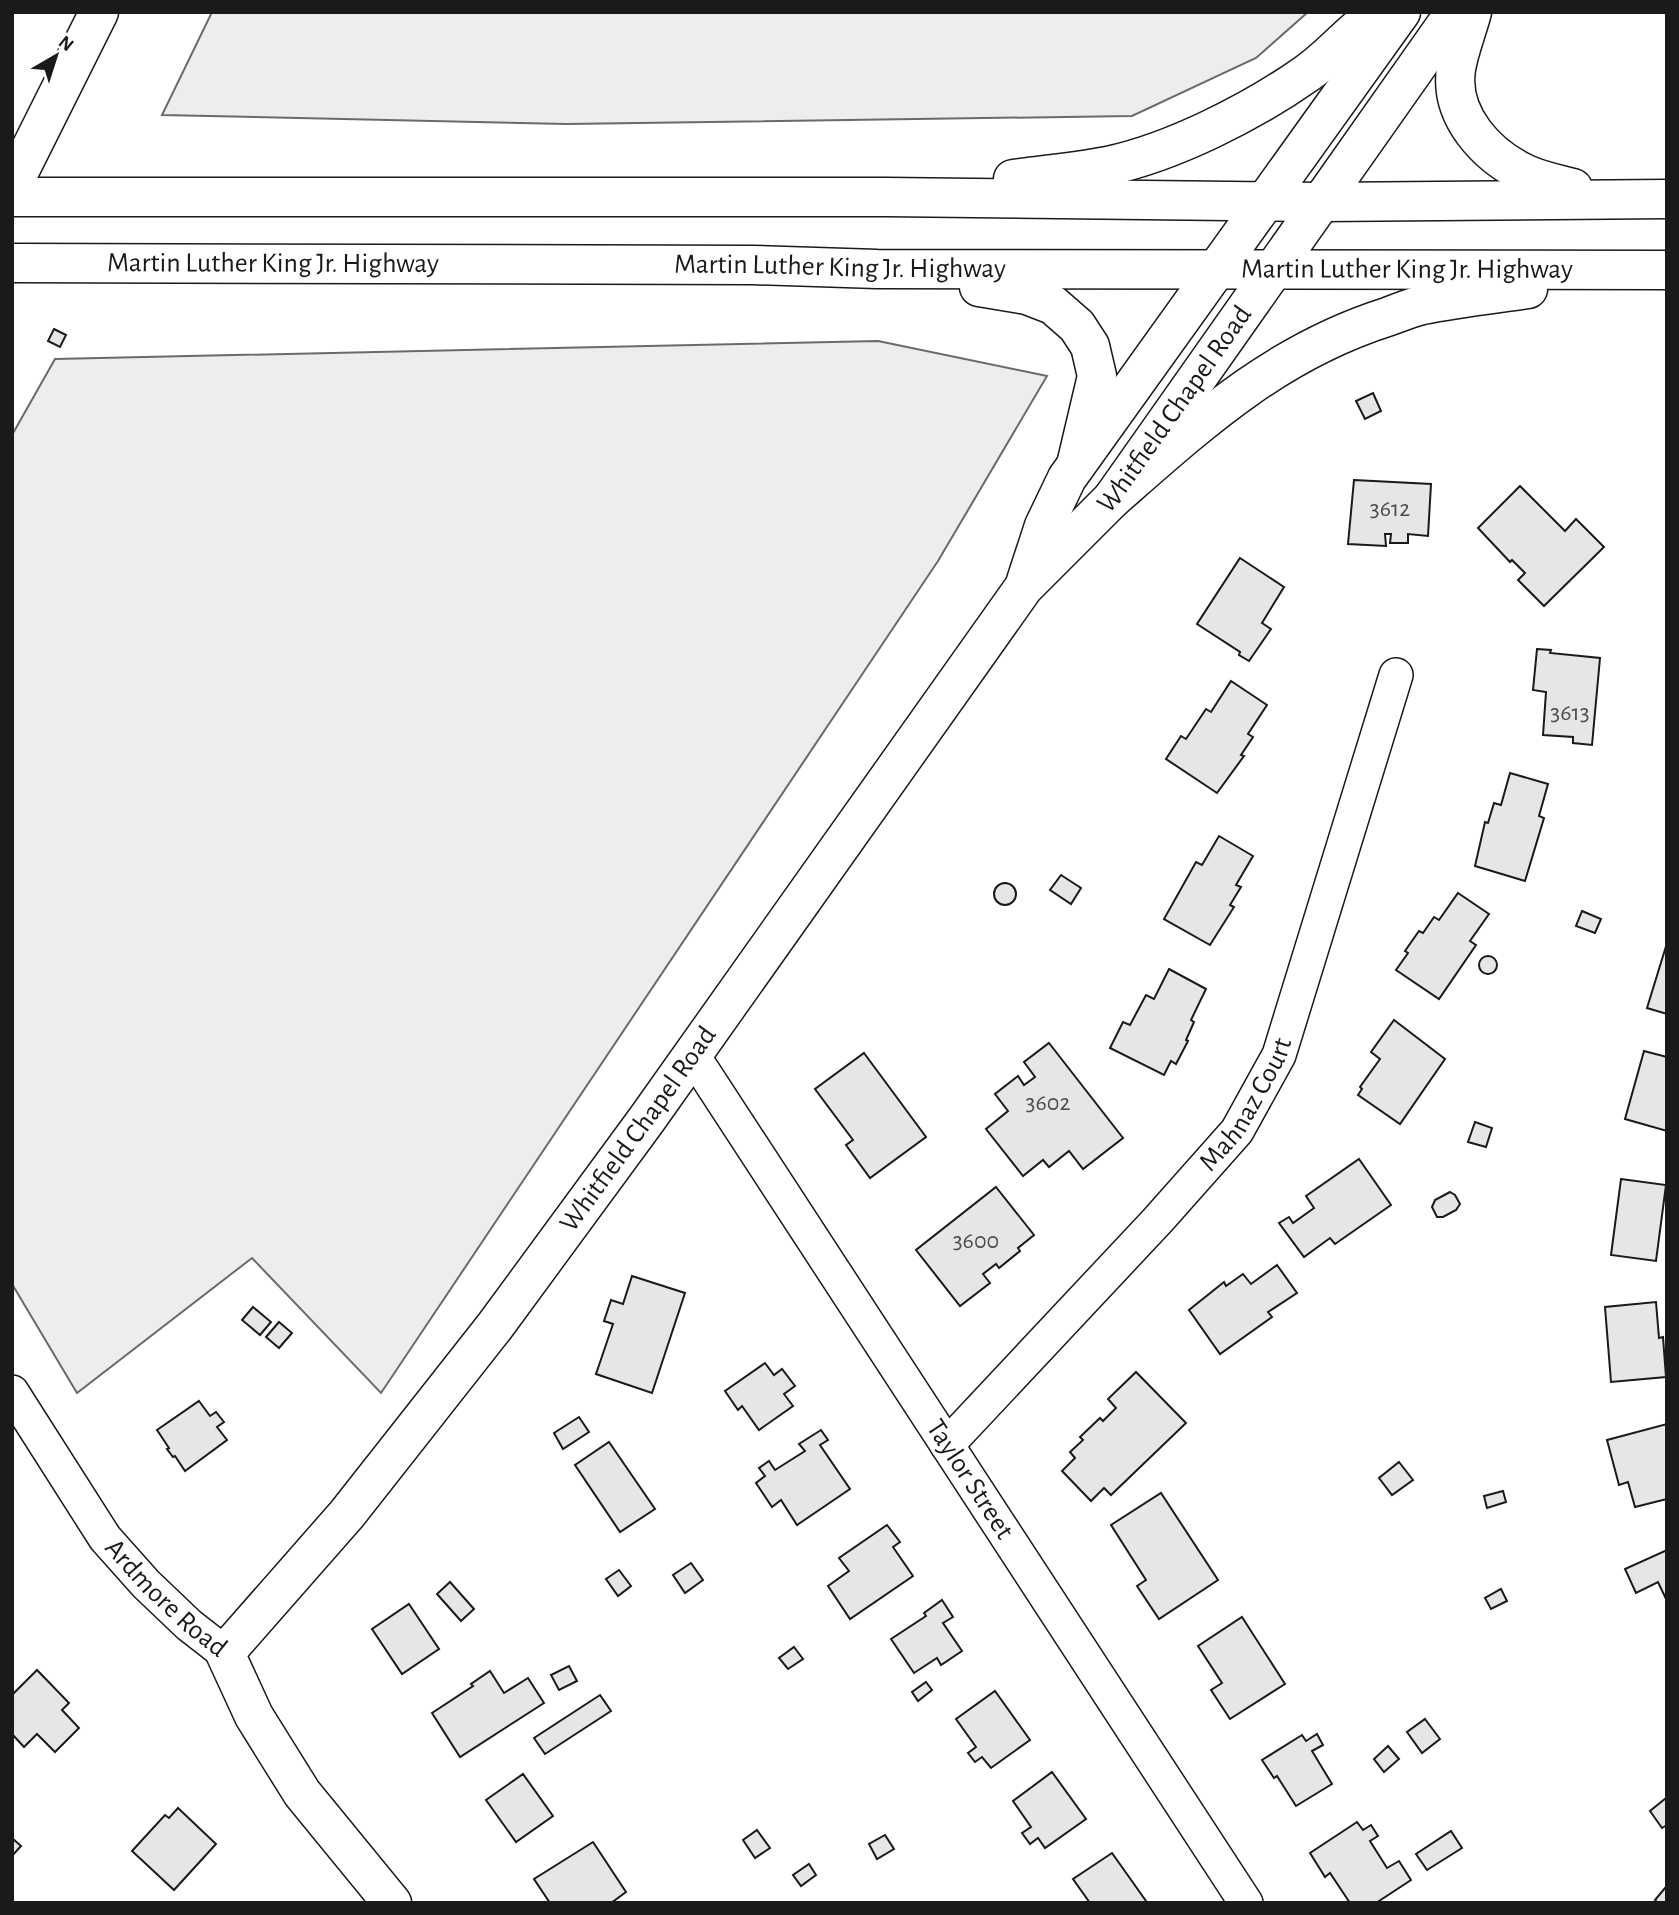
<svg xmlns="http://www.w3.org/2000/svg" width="1679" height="1915" viewBox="0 0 1679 1915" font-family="'Alegreya Sans',sans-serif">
	<rect width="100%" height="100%" fill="#fff"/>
	<g fill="#ededed" stroke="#6a6a6a" stroke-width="2">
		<path d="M 212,12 L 1308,12 L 1256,58 L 1132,116 L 566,124 L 162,115 Z"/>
		<path d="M 878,341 L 1047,376 L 938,561 L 381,1393 L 252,1258 L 77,1393 L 12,1284 L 12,435 L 55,359 Z"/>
	</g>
	<g fill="#e6e6e6" stroke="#1a1a1a" stroke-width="2">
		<path d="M 54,329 L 66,335 L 60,347 L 48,341 Z"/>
		<path d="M 1373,393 L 1381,411 L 1365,419 L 1356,401 Z"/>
		<path d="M 1354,480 L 1431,484 L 1428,536 L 1408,534 L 1408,543 L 1390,543 L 1391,534 L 1385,534 L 1386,546 L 1348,544 Z"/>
		<path d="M 1520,486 L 1565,531 L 1576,519 L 1604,547 L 1544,606 L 1518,580 L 1525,573 L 1512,560 L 1510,562 L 1478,528 Z"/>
		<path d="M 1240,558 L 1284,587 L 1262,623 L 1271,629 L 1249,661 L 1239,655 L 1240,652 L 1197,624 Z"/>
		<path d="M 1537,649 L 1551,650 L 1550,653 L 1600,658 L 1592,745 L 1573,743 L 1573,737 L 1543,735 L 1546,692 L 1533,690 Z"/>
		<path d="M 1231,681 L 1267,705 L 1248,734 L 1253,737 L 1241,755 L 1244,756 L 1217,793 L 1166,759 L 1181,736 L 1186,739 L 1206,709 L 1211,712 Z"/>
		<path d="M 1510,773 L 1548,784 L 1539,816 L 1544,818 L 1525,881 L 1475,866 L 1485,822 L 1488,823 L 1494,803 L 1501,805 Z"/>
		<path d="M 1219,836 L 1253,856 L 1236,885 L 1241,887 L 1230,905 L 1234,907 L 1210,945 L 1164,919 L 1196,862 L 1202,865 Z"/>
		<path d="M 1061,875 L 1081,888 L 1071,904 L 1050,890 Z"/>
		<circle cx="1005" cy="894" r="11"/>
		<path d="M 1458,893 L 1489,914 L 1470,941 L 1476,945 L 1439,999 L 1396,970 L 1408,953 L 1405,951 L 1419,931 L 1423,933 L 1434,917 L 1439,920 Z"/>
		<path d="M 1582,911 L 1601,919 L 1595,933 L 1576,926 Z"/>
		<path d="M 1667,943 L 1667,1014 L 1647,1008 Z"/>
		<circle cx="1488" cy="965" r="9"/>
		<path d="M 1169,969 L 1206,989 L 1191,1020 L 1194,1022 L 1186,1040 L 1188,1041 L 1176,1064 L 1171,1061 L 1164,1075 L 1110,1048 L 1123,1022 L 1130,1025 L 1146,995 L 1154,999 Z"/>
		<path d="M 1394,1020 L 1445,1059 L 1400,1124 L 1358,1095 L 1362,1089 L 1360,1087 L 1380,1059 L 1371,1052 Z"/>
		<path d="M 1049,1043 L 1123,1138 L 1083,1169 L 1069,1151 L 1049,1167 L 1043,1160 L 1023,1176 L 986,1129 L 1008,1111 L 995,1094 L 1018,1076 L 1024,1085 L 1035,1077 L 1024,1062 Z"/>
		<path d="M 1644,1051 L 1667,1057 L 1667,1131 L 1625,1119 Z"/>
		<path d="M 864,1053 L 926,1137 L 870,1178 L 846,1145 L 853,1140 L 815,1089 Z"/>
		<path d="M 1475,1122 L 1492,1128 L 1486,1147 L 1468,1142 Z"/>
		<path d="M 1359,1159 L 1391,1205 L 1335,1244 L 1330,1238 L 1304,1257 L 1279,1223 L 1289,1217 L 1293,1223 L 1314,1208 L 1306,1196 Z"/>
		<path d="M 1621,1179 L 1666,1185 L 1656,1261 L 1611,1255 Z"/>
		<path d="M 996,1187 L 1034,1235 L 1018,1248 L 1020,1251 L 999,1268 L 996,1264 L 983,1274 L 990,1283 L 960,1306 L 916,1250 Z"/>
		<path d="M 1450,1192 L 1455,1195 L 1460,1204 L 1456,1210 L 1443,1217 L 1437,1217 L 1432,1207 L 1435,1200 Z"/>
		<path d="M 1277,1265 L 1297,1293 L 1268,1312 L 1272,1317 L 1220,1354 L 1189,1310 L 1224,1282 L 1226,1286 L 1243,1274 L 1251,1284 Z"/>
		<path d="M 632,1276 L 685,1293 L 652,1393 L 596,1374 L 613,1324 L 604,1321 L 611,1300 L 623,1304 Z"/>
		<path d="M 1656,1302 L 1659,1338 L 1663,1337 L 1666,1377 L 1611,1382 L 1605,1307 Z"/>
		<path d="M 253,1307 L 271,1322 L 260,1335 L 242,1320 Z"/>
		<path d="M 279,1322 L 292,1333 L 279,1348 L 266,1337 Z"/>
		<path d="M 765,1363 L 774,1375 L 782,1369 L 795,1386 L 784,1394 L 793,1406 L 759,1430 L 742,1406 L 738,1410 L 725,1391 Z"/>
		<path d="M 1136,1372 L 1186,1423 L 1111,1495 L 1104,1488 L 1091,1501 L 1062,1471 L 1075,1458 L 1070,1452 L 1083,1440 L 1080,1437 L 1100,1418 L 1103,1421 L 1116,1408 L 1108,1399 Z"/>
		<path d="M 199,1401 L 210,1416 L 216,1412 L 224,1422 L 217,1427 L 227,1440 L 185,1471 L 175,1456 L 173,1457 L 167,1449 L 169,1448 L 157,1430 Z"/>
		<path d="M 579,1417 L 589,1432 L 563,1449 L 554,1433 Z"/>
		<path d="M 1667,1424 L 1667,1499 L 1635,1507 L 1628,1482 L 1619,1485 L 1607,1440 Z"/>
		<path d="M 821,1430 L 828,1440 L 820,1445 L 850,1489 L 797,1525 L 781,1500 L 772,1507 L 756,1483 L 765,1476 L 759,1468 L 769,1461 L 775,1470 L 805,1451 L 799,1444 Z"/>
		<path d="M 609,1442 L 655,1509 L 620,1532 L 575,1465 Z"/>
		<path d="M 1399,1462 L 1413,1480 L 1392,1495 L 1379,1478 Z"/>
		<path d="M 1503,1491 L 1506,1502 L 1487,1508 L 1484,1496 Z"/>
		<path d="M 1161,1493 L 1218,1580 L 1159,1619 L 1137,1586 L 1146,1580 L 1111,1525 Z"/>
		<path d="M 887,1525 L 900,1542 L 893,1547 L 913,1576 L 850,1619 L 828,1586 L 849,1571 L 839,1558 Z"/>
		<path d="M 1667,1550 L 1667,1601 L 1658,1582 L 1636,1593 L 1625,1569 Z"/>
		<path d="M 691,1563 L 703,1580 L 685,1593 L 673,1575 Z"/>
		<path d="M 619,1570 L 631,1586 L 618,1596 L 606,1579 Z"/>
		<path d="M 450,1582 L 474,1609 L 461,1621 L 437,1594 Z"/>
		<path d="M 1501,1589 L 1507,1601 L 1491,1609 L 1485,1598 Z"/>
		<path d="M 942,1600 L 953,1617 L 943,1623 L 962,1651 L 941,1665 L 937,1658 L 914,1673 L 891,1639 L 926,1616 L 924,1613 Z"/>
		<path d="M 409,1604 L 439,1649 L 402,1674 L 372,1629 Z"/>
		<path d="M 1242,1617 L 1285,1684 L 1230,1719 L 1211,1690 L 1222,1683 L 1198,1646 Z"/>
		<path d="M 794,1647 L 803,1659 L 788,1669 L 779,1658 Z"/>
		<path d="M 569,1666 L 577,1681 L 559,1690 L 551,1675 Z"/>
		<path d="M 37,1670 L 69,1703 L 62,1710 L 79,1728 L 55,1752 L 37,1734 L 24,1747 L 12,1734 L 12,1695 Z"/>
		<path d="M 490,1671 L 504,1693 L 528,1678 L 544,1703 L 460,1757 L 432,1713 L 473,1686 L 471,1684 Z"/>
		<path d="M 926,1682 L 932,1690 L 918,1701 L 912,1692 Z"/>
		<path d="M 995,1691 L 1030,1740 L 991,1768 L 982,1757 L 975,1762 L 968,1753 L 976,1747 L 956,1719 Z"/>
		<path d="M 600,1695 L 611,1711 L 545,1754 L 534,1738 Z"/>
		<path d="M 1425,1719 L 1440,1739 L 1422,1753 L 1407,1732 Z"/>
		<path d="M 1317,1734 L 1323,1745 L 1312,1751 L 1332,1784 L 1296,1806 L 1277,1776 L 1274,1778 L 1262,1760 L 1302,1735 L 1306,1741 Z"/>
		<path d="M 1388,1746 L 1399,1759 L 1384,1772 L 1374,1759 Z"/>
		<path d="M 1052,1772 L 1086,1819 L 1045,1848 L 1038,1838 L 1030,1844 L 1022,1833 L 1031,1827 L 1013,1801 Z"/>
		<path d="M 523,1774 L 553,1816 L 516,1842 L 486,1800 Z"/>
		<path d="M 1666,1798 L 1667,1825 L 1662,1828 L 1650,1811 Z"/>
		<path d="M 178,1808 L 216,1844 L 174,1890 L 132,1851 L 165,1815 L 169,1818 Z"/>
		<path d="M 1357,1822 L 1363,1830 L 1371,1825 L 1378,1836 L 1370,1841 L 1387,1868 L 1399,1861 L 1411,1880 L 1376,1903 L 1350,1903 L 1330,1873 L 1325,1877 L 1310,1853 Z"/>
		<path d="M 757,1830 L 770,1848 L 755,1858 L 743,1840 Z"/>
		<path d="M 1451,1831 L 1462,1848 L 1427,1870 L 1416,1854 Z"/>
		<path d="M 885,1835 L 894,1849 L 877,1859 L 869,1844 Z"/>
		<path d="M 12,1838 L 21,1846 L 12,1856 Z"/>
		<path d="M 593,1842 L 626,1892 L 611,1903 L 550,1903 L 534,1879 Z"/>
		<path d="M 1112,1853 L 1146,1901 L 1143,1903 L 1090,1903 L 1073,1879 Z"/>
		<path d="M 809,1864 L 816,1875 L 801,1886 L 793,1875 Z"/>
		<path d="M 1665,1888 L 1667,1890 L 1667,1903 L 1658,1903 L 1655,1900 Z"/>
	</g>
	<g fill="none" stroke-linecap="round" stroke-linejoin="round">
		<defs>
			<g id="minor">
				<path id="s1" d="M 692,1054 L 1246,1903"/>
				<path id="s2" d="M 12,1392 L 105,1538 L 146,1584 L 189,1625 L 225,1653"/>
				<path id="s3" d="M 947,1445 L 1158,1220 L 1237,1131 L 1279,1055 L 1396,675"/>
			</g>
			<g id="tertiary">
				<path d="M 1026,581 L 1044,526 L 1067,478 L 1401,12"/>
				<path id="s4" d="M 392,1903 L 302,1793 L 254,1716 L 225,1653 L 347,1514 L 495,1326 L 647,1119 L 1024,587 L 1112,499 L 1455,12"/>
			</g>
			<g id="primary">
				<path d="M 1472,12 C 1467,31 1459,50 1456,69 C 1449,116 1487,156 1526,174 C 1541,181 1558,184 1573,188"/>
				<path d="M 1013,179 C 1045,175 1077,172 1108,166 C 1173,152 1252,112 1306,74 C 1332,56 1352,30 1379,12"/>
				<path d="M 12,197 L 886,197 L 1323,202 L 1667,199"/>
				<path id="s5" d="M 12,263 L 752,265 L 877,269 L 1667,270"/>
				<path d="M 979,287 L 1027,295 L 1053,305 L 1077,326 L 1090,346 L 1097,376 L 1076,465"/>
				<path d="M 1112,499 C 1199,423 1274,353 1387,317 C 1398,313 1410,308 1422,305 C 1457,298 1493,294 1528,289"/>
			</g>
			<path id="motorway" d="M 12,186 L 99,12"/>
		</defs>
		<use href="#minor" stroke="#1a1a1a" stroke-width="36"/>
		<use href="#tertiary" stroke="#1a1a1a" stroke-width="41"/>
		<use href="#primary" stroke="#1a1a1a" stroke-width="41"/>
		<use href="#motorway" stroke="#1a1a1a" stroke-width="41"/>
		<use href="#minor" stroke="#fff" stroke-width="33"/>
		<use href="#tertiary" stroke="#fff" stroke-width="38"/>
		<use href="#primary" stroke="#fff" stroke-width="38"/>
		<use href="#motorway" stroke="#fff" stroke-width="38"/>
	</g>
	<g text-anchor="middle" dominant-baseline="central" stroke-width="5" stroke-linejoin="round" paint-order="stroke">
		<g font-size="24" fill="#4d4d4d">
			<text x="1390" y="509">3612</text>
			<text x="1570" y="713">3613</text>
			<text x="1048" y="1103">3602</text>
			<text x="976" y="1241">3600</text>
		</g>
		<g font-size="28" fill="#1a1a1a" stroke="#fff">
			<text stroke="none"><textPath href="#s5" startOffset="261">Martin Luther King Jr. Highway</textPath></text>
			<text stroke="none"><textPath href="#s5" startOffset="828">Martin Luther King Jr. Highway</textPath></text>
			<text stroke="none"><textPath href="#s5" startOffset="1395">Martin Luther King Jr. Highway</textPath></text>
			<text stroke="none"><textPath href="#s4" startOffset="1869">Whitfield Chapel Road</textPath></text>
			<text stroke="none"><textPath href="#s3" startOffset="455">Mahnaz Court</textPath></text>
			<text stroke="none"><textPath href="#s4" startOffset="970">Whitfield Chapel Road</textPath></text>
			<text stroke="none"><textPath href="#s1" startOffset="508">Taylor Street</textPath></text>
			<text stroke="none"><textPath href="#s2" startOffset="259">Ardmore Road</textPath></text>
		</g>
	</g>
	<rect width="1679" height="1915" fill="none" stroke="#1a1a1a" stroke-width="28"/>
	<g transform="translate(56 56) rotate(39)" stroke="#ffffff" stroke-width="5" paint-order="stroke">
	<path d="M0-5L12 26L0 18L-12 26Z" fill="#1a1a1a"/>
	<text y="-10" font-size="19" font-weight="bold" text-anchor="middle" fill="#1a1a1a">N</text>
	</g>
</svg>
